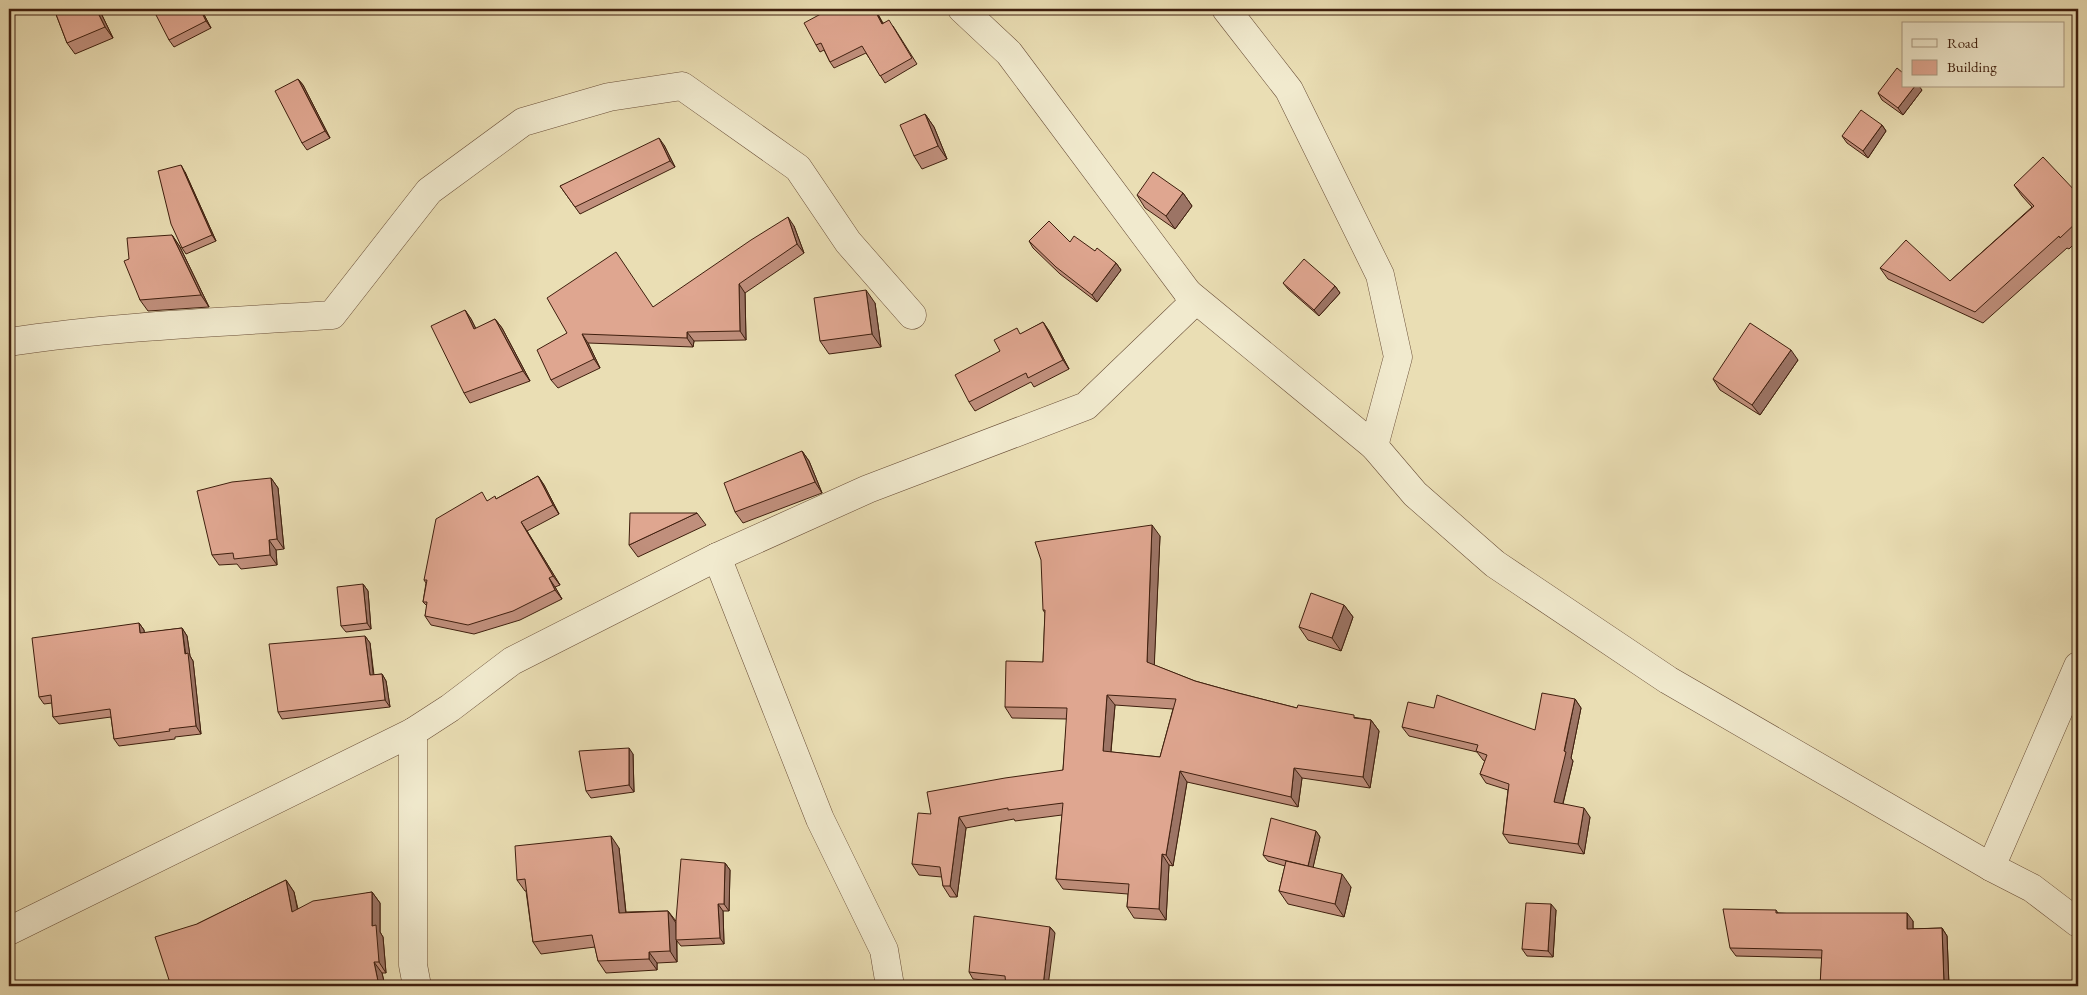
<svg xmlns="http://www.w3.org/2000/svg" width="2087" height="995" viewBox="0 0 2087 995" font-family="'EB Garamond',serif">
	<rect width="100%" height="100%" fill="#eadeb4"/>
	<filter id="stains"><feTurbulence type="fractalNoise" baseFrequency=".004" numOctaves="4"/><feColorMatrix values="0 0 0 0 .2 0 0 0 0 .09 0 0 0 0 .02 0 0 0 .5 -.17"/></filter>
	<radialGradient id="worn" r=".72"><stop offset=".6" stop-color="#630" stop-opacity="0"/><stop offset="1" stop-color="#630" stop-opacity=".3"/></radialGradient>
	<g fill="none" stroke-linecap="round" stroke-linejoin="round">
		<defs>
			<g id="street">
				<path d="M 962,9 L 1009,53 L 1188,293 L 1374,446 L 1415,494 L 1495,564 L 1668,680 L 1991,867 L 2078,666"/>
				<path d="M 1226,9 L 1289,90 L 1380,275 L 1398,357 L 1374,446"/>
				<path d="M 9,342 C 115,326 224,322 332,315 L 429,191 L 523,122 L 609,97 L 682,86 L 798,168 L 848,242 L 912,315"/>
				<path d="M 717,557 L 820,819 L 884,950 L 890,986"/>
				<path d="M 413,732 L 413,965 L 417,986"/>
				<path d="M 1991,867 L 2032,888 L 2078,923"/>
				<path d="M 9,931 L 413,732 L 450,708 L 512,661 L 717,557 L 868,489 L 1086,406 L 1192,304 L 1188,293"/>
			</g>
		</defs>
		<use href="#street" stroke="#6a4f38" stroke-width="29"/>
		<use href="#street" stroke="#f1eace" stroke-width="28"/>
	</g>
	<g fill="#c08f7c" stroke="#3f1f0e" fill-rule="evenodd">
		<path d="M 54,9 L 99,9 L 113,38 L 75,54 L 67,43 Z"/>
		<path d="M 164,9 L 201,9 L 211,28 L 174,47 L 169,40 Z"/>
		<path d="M 875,9 L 883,23 L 893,26 L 917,64 L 885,83 L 866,53 L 834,68 L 830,62 L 824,50 L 820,52 L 816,45 Z"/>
		<path d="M 298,79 L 303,85 L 330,138 L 307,150 L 302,143 Z"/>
		<path d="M 1922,90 L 1903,115 L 1882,100 L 1878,93 Z"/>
		<path d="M 925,114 L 934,127 L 947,159 L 922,169 L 914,156 Z"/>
		<path d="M 1882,125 L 1886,131 L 1868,158 L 1847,143 L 1842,136 Z"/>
		<path d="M 664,145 L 675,167 L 580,214 L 560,186 Z"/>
		<path d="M 185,172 L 216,241 L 186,254 L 182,248 Z"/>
		<path d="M 2014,185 L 2078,194 L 2078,240 L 2069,249 L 2067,248 L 1983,323 L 1888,279 L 1880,268 L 1950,281 L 2032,207 L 2022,196 Z"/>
		<path d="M 1183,193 L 1192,206 L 1175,229 L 1145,208 L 1137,195 Z"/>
		<path d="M 794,226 L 804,253 L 745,293 L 746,340 L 694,341 L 693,347 L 588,343 L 600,368 L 558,388 L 551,380 L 567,333 L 654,307 Z"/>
		<path d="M 172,235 L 180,247 L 209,307 L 148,311 L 140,300 L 129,259 Z"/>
		<path d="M 1029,241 L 1070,242 L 1095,251 L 1116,263 L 1121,270 L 1097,302 L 1060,274 L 1033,248 Z"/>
		<path d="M 1283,283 L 1335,286 L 1340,293 L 1319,316 L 1288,289 Z"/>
		<path d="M 875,303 L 881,347 L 829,354 L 820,341 Z"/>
		<path d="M 465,310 L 471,319 L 476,329 L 495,319 L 502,328 L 530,381 L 470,403 L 464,393 Z"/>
		<path d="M 1043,322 L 1049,331 L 1069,369 L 1034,387 L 1031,382 L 975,411 L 969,402 L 1000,351 L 1021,334 Z"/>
		<path d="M 1798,360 L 1760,415 L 1720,390 L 1713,379 Z"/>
		<path d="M 802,451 L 809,461 L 822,493 L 743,523 L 735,512 Z"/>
		<path d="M 538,476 L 544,485 L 559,514 L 527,531 L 560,585 L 555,587 L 562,599 L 520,620 L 474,634 L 431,625 L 425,616 L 427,606 L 423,602 L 426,583 L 424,580 L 487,501 L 496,499 Z"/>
		<path d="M 271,478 L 278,488 L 284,549 L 276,550 L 277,565 L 241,569 L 237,564 L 219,565 L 212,555 Z"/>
		<path d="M 697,513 L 706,525 L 638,557 L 629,545 Z"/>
		<path d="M 1160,536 L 1154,665 L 1195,681 L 1238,693 L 1297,708 L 1371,720 L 1379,731 L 1370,788 L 1302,778 L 1298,807 L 1187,782 L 1173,866 L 1169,865 L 1166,920 L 1134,918 L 1127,907 L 1128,894 L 1063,889 L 1056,879 L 1062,815 L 1015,821 L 1014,819 L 966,828 L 957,897 L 950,897 L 943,886 L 942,877 L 919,875 L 912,864 L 931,814 L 1063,770 L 1067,719 L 1012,718 L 1005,707 L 1043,662 L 1045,613 L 1043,610 ZM 1115,705 L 1173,709 L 1160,757 L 1111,752 Z"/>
		<path d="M 363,584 L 368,591 L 371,629 L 346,632 L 341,626 Z"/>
		<path d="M 1344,605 L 1353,617 L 1341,651 L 1308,640 L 1299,627 Z"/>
		<path d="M 139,623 L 144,630 L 144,633 L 182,628 L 187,636 L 190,656 L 193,661 L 201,734 L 175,737 L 175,739 L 119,746 L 114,739 L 111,717 L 59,724 L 53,717 L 52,703 L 44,704 L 39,697 Z"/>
		<path d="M 365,636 L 370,643 L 374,675 L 382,674 L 386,681 L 390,707 L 282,719 L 278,712 Z"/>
		<path d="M 1575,699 L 1581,708 L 1571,758 L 1573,761 L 1563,804 L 1590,817 L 1584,854 L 1509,843 L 1503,834 L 1508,790 L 1486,783 L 1480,774 L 1485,761 L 1483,760 L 1477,752 L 1409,736 L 1402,727 L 1535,730 Z"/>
		<path d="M 633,754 L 634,792 L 591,798 L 586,791 Z"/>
		<path d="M 1316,831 L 1320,837 L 1313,867 L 1351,887 L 1344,917 L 1288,904 L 1279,891 L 1285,866 L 1268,861 L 1263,855 Z"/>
		<path d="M 619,848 L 626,912 L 668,911 L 676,921 L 725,863 L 730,870 L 729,911 L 723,911 L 724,944 L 681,946 L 677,941 L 677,962 L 657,963 L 657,970 L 606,973 L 598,961 L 595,947 L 541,954 L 533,942 L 526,891 L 525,891 L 517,880 Z"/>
		<path d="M 286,880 L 294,892 L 298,909 L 372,892 L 380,903 L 380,932 L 383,937 L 386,973 L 382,973 L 385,986 L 171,986 L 197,924 Z"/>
		<path d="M 1556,910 L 1553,957 L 1527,956 L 1522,949 Z"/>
		<path d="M 1776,910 L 1778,913 L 1913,921 L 1913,929 L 1942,928 L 1947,936 L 1949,986 L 1820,986 L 1822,958 L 1736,956 L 1730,948 Z"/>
		<path d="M 1050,927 L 1055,933 L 1006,982 L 973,979 L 969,972 Z"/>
	</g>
	<g fill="#9c7465" stroke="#3f1f0e">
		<path d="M 96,9 L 99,9 L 113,38 L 105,27 Z"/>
		<path d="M 200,9 L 201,9 L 211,28 L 206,21 Z"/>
		<path d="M 874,9 L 875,9 L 886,30 L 882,24 Z"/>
		<path d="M 298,79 L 303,85 L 330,138 L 325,131 Z"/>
		<path d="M 1915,86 L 1919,86 L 1922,90 L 1903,115 L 1898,108 Z"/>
		<path d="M 925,114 L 934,127 L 947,159 L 938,146 Z"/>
		<path d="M 1882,125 L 1886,131 L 1868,158 L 1863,151 Z"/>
		<path d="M 659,138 L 664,145 L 675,167 L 670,161 Z"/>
		<path d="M 181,165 L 185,172 L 216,241 L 212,235 Z"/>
		<path d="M 1183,193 L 1192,206 L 1175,229 L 1166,216 Z"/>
		<path d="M 788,217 L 794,226 L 804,253 L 797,244 Z"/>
		<path d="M 172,235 L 180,247 L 209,307 L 201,295 Z"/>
		<path d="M 1116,263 L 1121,270 L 1097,302 L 1092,295 Z"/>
		<path d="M 739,284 L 745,293 L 746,340 L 740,331 Z"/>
		<path d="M 1335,286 L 1340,293 L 1319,316 L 1314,310 Z"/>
		<path d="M 866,290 L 875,303 L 881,347 L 872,334 Z"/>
		<path d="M 465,310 L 471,319 L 481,339 L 474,329 Z"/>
		<path d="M 495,319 L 502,328 L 530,381 L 523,371 Z"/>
		<path d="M 1043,322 L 1049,331 L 1069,369 L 1063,360 Z"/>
		<path d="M 687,332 L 694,341 L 693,347 L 687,338 Z"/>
		<path d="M 582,334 L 588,343 L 600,368 L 594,359 Z"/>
		<path d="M 1791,350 L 1798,360 L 1760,415 L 1752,405 Z"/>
		<path d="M 802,451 L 809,461 L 822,493 L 815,482 Z"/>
		<path d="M 538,476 L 544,485 L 559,514 L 553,505 Z"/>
		<path d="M 271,478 L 278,488 L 284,549 L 277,539 Z"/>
		<path d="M 521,522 L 527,531 L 560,585 L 553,576 Z"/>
		<path d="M 1152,525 L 1160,536 L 1154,672 L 1147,662 Z"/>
		<path d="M 269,540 L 276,550 L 277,565 L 270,555 Z"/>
		<path d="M 549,578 L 555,587 L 562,599 L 555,590 Z"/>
		<path d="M 363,584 L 368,591 L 371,629 L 367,623 Z"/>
		<path d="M 1344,605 L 1353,617 L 1341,651 L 1332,638 Z"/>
		<path d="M 139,623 L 144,630 L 145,641 L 140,633 Z"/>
		<path d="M 182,628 L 187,636 L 190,656 L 193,661 L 201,734 L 196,726 Z"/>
		<path d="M 365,636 L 370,643 L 374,682 L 370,675 Z"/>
		<path d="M 382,674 L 386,681 L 390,707 L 385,700 Z"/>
		<path d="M 1107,695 L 1115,705 L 1110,761 L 1103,751 Z"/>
		<path d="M 1575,699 L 1581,708 L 1571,758 L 1573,761 L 1561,811 L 1554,802 Z"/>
		<path d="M 1371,720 L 1379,731 L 1370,788 L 1363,777 Z"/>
		<path d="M 629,748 L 633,754 L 634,792 L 629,785 Z"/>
		<path d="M 1294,768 L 1302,778 L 1298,807 L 1291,797 Z"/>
		<path d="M 1180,771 L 1187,782 L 1173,866 L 1166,855 Z"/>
		<path d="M 1584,808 L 1590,817 L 1584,854 L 1578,844 Z"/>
		<path d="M 959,817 L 966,828 L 957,897 L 950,886 Z"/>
		<path d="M 1316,831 L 1320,837 L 1312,872 L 1308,866 Z"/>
		<path d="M 611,836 L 619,848 L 627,924 L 619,913 Z"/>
		<path d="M 1162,854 L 1169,865 L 1166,920 L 1159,909 Z"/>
		<path d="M 725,863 L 730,870 L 729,911 L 724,904 Z"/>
		<path d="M 1342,874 L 1351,887 L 1344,917 L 1335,904 Z"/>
		<path d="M 286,880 L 294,892 L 300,923 L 292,912 Z"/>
		<path d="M 372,892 L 380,903 L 380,932 L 383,937 L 386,973 L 379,962 L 372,926 Z"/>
		<path d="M 718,904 L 723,911 L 724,944 L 720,938 Z"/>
		<path d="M 1551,904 L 1556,910 L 1553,957 L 1548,951 Z"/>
		<path d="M 668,911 L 676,923 L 677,962 L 670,951 Z"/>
		<path d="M 1907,913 L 1913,921 L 1913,937 L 1907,929 Z"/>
		<path d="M 1050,927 L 1055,933 L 1048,986 L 1043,986 Z"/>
		<path d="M 1942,928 L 1947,936 L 1949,986 L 1945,986 L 1944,984 Z"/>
		<path d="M 649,952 L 657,963 L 657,970 L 649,959 Z"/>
		<path d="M 374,962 L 382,973 L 385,986 L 379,986 Z"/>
	</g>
	<g fill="#dfa690" stroke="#3f1f0e" fill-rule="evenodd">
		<path d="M 54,9 L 96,9 L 105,27 L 67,43 Z"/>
		<path d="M 164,9 L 200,9 L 206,21 L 169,40 L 155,13 Z"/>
		<path d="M 830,9 L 874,9 L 882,24 L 889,20 L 912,58 L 880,76 L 862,46 L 830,62 L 821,43 L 816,45 L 804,23 Z"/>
		<path d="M 1897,68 L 1903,73 L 1903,86 L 1915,86 L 1898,108 L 1878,93 Z"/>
		<path d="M 298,79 L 325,131 L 302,143 L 275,91 Z"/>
		<path d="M 1861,110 L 1882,125 L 1863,151 L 1842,136 Z"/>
		<path d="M 925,114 L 938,146 L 914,156 L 900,125 Z"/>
		<path d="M 659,138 L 670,161 L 575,207 L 560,186 Z"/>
		<path d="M 2043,157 L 2078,194 L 2078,221 L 2060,238 L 2059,236 L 1975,312 L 1880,268 L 1906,240 L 1950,281 L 2034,206 L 2014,185 Z"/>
		<path d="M 181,165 L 212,235 L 182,248 L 171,224 L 158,171 Z"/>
		<path d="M 1153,172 L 1183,193 L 1166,216 L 1137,195 Z"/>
		<path d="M 788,217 L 797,244 L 739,284 L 740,331 L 687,332 L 687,338 L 582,334 L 594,359 L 551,380 L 537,350 L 567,333 L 547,298 L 616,252 L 653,307 L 751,240 Z"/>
		<path d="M 1049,221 L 1070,242 L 1074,236 L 1095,251 L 1097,248 L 1116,263 L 1092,295 L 1056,267 L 1029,241 Z"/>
		<path d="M 172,235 L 201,295 L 140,300 L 124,261 L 129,259 L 127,238 Z"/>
		<path d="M 1304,259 L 1335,286 L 1314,310 L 1283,283 Z"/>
		<path d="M 866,290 L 872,334 L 820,341 L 814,298 Z"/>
		<path d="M 465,310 L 474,329 L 495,319 L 523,371 L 464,393 L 431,326 Z"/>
		<path d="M 1043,322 L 1063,360 L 1028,378 L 1026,373 L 969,402 L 955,375 L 1000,351 L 994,340 L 1017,328 L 1020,334 Z"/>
		<path d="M 1750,323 L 1791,350 L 1752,405 L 1713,379 Z"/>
		<path d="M 802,451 L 815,482 L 735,512 L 724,483 Z"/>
		<path d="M 538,476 L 553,505 L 521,522 L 553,576 L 549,578 L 555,590 L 513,611 L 468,625 L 425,616 L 427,602 L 423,602 L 427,580 L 424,580 L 436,519 L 482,492 L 487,501 L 495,496 L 496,499 Z"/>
		<path d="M 271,478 L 277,539 L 269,540 L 270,555 L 234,559 L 233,553 L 212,555 L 197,491 L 232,482 Z"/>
		<path d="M 630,513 L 697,513 L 629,545 Z"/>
		<path d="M 1152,525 L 1147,662 L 1195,681 L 1238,693 L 1297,708 L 1298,705 L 1354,715 L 1354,718 L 1371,720 L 1363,777 L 1294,768 L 1291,797 L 1180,771 L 1166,855 L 1162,854 L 1159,909 L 1127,907 L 1129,884 L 1056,879 L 1063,803 L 1008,810 L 1008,808 L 959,817 L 950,886 L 943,886 L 940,867 L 912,864 L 918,813 L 931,814 L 927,792 L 1005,778 L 1063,770 L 1067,708 L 1005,707 L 1006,661 L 1043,662 L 1045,610 L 1043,610 L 1041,560 L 1035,542 ZM 1107,695 L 1176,699 L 1160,757 L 1103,751 Z"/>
		<path d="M 363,584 L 367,623 L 341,626 L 337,587 Z"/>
		<path d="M 1311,593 L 1344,605 L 1332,638 L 1299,627 Z"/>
		<path d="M 139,623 L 140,633 L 182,628 L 185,654 L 188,653 L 196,726 L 169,729 L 170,731 L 114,739 L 110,709 L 53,717 L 51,695 L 39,697 L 32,638 Z"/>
		<path d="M 365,636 L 370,675 L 382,674 L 385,700 L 278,712 L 269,644 Z"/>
		<path d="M 1542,693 L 1575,699 L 1564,751 L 1566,752 L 1554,802 L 1584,808 L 1578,844 L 1503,834 L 1509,784 L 1480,774 L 1487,755 L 1476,751 L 1478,745 L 1402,727 L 1408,702 L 1434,708 L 1437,695 L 1535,730 Z"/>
		<path d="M 629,748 L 629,785 L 586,791 L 579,751 Z"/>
		<path d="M 1271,818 L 1316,831 L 1308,866 L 1263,855 Z"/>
		<path d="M 611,836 L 619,913 L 668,911 L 670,951 L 649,952 L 649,959 L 598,961 L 592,935 L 533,942 L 525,879 L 517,880 L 515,846 Z"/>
		<path d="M 681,859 L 725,863 L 724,904 L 718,904 L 720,938 L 676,940 L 676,920 Z"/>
		<path d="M 1286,861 L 1342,874 L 1335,904 L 1279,891 Z"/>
		<path d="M 286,880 L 292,912 L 313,901 L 372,892 L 372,926 L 376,925 L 379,962 L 374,962 L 379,986 L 171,986 L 155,937 L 197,924 Z"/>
		<path d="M 1526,903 L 1551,904 L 1548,951 L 1522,949 Z"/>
		<path d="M 1723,909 L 1776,910 L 1776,913 L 1907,913 L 1907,929 L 1942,928 L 1944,984 L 1931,986 L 1820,986 L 1822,950 L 1730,948 Z"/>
		<path d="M 974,916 L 1050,927 L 1043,986 L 1006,986 L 1005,976 L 969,972 Z"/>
	</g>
	<rect width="2087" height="995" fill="none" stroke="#eadeb4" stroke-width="30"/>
	<rect x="10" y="10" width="2067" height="975" fill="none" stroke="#3f1f0e" stroke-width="2.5"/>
	<rect x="15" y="15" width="2057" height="965" fill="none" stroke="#3f1f0e"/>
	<rect x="1902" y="22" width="162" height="65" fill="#f1eace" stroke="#aa9981"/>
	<rect x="1912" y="39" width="25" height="8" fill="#f1eace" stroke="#aa9981"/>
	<text x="1947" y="48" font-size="15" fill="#3f1f0e">Road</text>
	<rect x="1912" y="60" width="25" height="15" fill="#dfa690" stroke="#aa9981"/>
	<text x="1947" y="72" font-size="15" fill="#3f1f0e">Building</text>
	<rect width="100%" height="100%" filter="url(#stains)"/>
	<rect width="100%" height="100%" fill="url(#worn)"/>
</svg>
